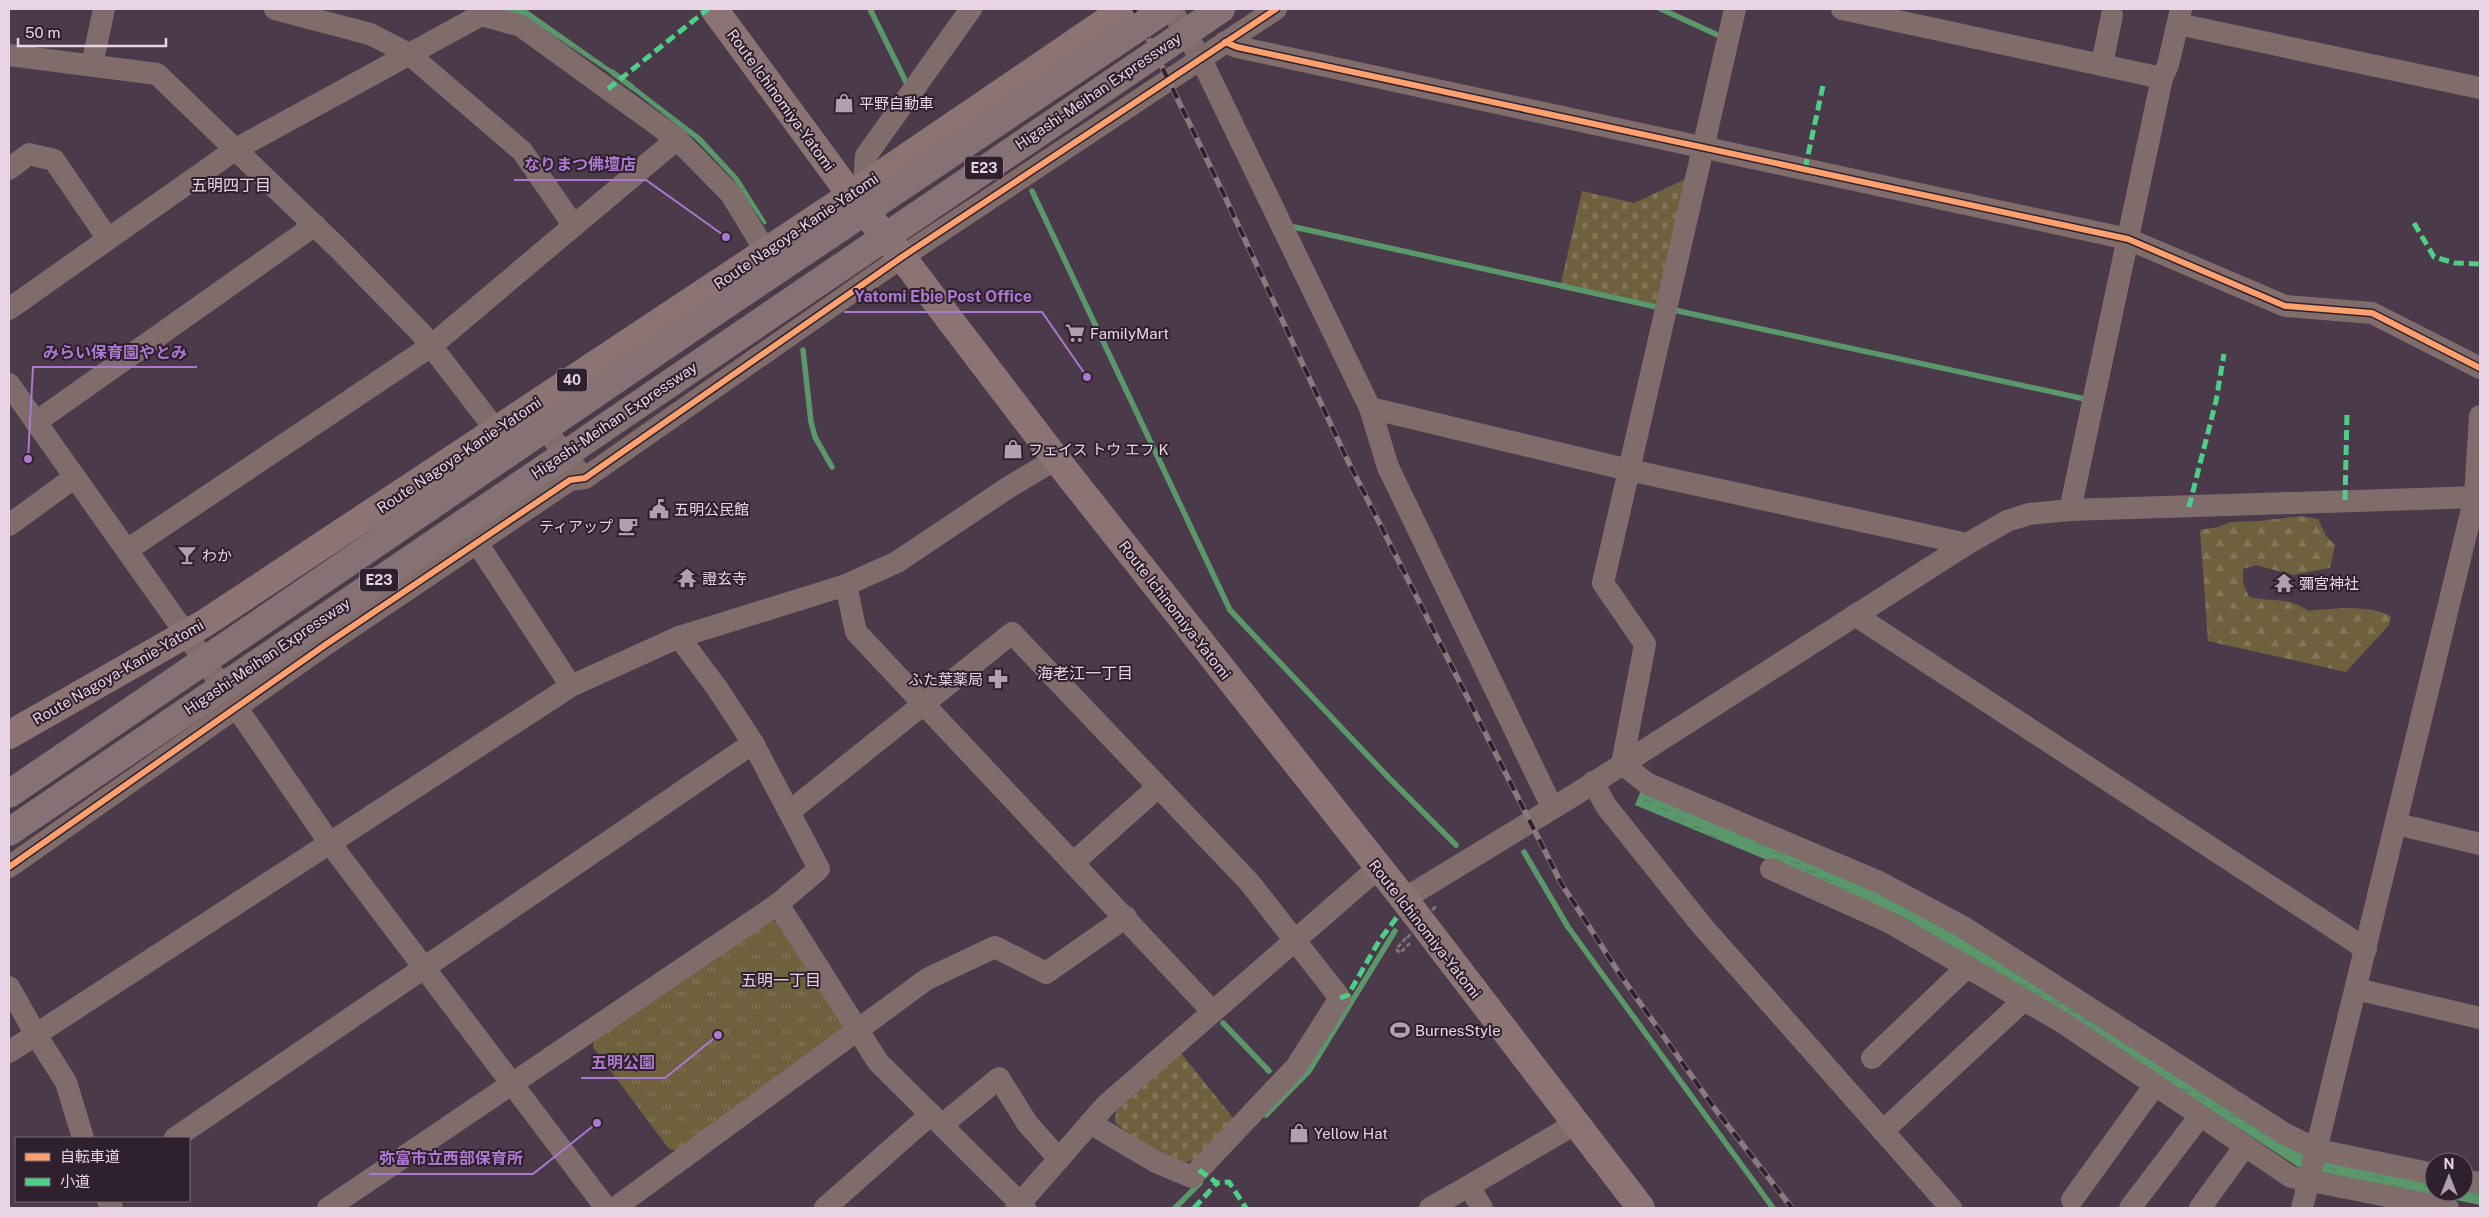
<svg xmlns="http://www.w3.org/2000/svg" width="2489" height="1217" viewBox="0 0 2489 1217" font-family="'Public Sans','Noto Sans JP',sans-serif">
	<defs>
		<pattern id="forest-firs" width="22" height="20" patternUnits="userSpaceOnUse" patternTransform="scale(1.25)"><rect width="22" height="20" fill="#6f613d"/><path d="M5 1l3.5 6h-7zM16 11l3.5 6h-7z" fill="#847759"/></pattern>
		<pattern id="cemetery-stones" width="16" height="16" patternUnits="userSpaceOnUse" patternTransform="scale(1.25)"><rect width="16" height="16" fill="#6f613d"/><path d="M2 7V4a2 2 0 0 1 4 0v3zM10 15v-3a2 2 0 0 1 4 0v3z" fill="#847759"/></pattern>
		<pattern id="park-tufts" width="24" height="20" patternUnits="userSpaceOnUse" patternTransform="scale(1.25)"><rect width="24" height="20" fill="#6f613d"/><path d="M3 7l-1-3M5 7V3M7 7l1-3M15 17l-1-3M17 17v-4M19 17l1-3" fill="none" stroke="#847759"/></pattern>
		<pattern id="water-ripples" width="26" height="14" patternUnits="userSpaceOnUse" patternTransform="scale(1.25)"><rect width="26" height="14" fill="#5a986c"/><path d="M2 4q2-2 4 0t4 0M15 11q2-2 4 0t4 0" fill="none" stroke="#547e60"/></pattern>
	</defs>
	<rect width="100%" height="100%" fill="#4b3a49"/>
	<path fill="url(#forest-firs)" d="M 2300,516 L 2318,519 L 2326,536 L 2335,545 L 2330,568 L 2293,575 L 2256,565 L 2243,569 L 2243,583 L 2249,597 C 2270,602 2290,597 2308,611 C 2330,609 2373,604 2391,617 L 2389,625 L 2346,672 L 2208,641 L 2200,530 L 2218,527 L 2231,522 L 2259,521 Z"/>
	<g fill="url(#cemetery-stones)">
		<path d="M 1688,178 L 1662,305 L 1561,283 L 1582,191 L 1634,203 Z"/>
		<path d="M 1181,1053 L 1234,1119 L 1195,1160 L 1181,1163 L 1146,1146 L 1115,1123 L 1116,1111 Z"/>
	</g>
	<path fill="url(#park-tufts)" d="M 769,920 L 778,922 L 843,1023 L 841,1032 L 681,1151 L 669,1149 L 593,1047 L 595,1038 Z"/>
	<g fill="url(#water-ripples)">
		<path d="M 500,9 L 527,10 L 618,74 L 614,76 L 524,16 Z"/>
		<path d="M 629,82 L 701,137 L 738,177 L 767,223 L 764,225 L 734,180 L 696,140 L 626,85 Z"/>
		<path d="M 1641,790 L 1895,897 L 2302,1153 L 2434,1181 L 2434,1192 L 2464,1192 L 2464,1187 L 2480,1191 L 2480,1205 L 2298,1167 L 2065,1014 L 1901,916 L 1635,805 Z"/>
	</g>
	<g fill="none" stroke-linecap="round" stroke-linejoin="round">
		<g stroke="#5a986c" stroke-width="5.5">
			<path d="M 870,9 L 906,82"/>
			<path d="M 1661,9 L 1722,37"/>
			<path d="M 612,72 L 632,87"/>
			<path d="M 1032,191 L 1230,610 L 1388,777 L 1456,845"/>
			<path d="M 1294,227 L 1657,307"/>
			<path d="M 1674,310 L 2085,399"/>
			<path d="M 803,350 L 811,422 L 815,437 L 832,467"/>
			<path d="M 1524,852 L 1568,927 L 1773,1208"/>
			<path d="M 1223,1023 L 1269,1071"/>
			<path d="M 1266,1115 L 1309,1071 L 1395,931"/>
			<path d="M 1175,1208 L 1200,1183"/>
		</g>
		<path stroke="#807073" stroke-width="3" stroke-dasharray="5 2.5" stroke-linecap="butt" d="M 1406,938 L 1396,949 L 1400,953 L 1410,943"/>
		<g stroke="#806c6b" stroke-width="22">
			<path d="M 275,9 L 370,34 L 409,54 L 522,151 L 574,226"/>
			<path d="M 1171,9 L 1201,59 L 1370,408 L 1388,467 L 1552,807"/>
			<path d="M 1842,9 L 2162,78"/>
			<path d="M 2178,24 L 2480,88"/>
			<path d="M 1225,42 L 1237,47 L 2128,239 L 2285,306 L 2372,313 L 2480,368"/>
			<path d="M 9,55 L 157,74 L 340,250 L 421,333 L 496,430"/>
			<path d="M 2102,64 L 2112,15"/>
			<path d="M 92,65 L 104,9"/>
			<path d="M 9,169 L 29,154 L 54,160 L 108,239"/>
			<path d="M 864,185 L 866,156 L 971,9"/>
			<path d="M 9,309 L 236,149 L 481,15 L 521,26 L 677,139 L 731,194 L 766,252"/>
			<path d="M 9,384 L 186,634 L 329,842 L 606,1208"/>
			<path d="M 1370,408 L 1629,470 L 1967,544"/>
			<path d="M 534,415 L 576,468"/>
			<path d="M 36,422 L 315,225"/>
			<path d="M 2070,510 L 2162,78 L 2168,65 L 2181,9"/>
			<path d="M 9,525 L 75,477"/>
			<path d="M 477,543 L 571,686"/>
			<path d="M 127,550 L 431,346 L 677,139"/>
			<path d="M 846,585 L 856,632 L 1212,1011"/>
			<path d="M 1855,615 L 2366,949"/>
			<path d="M 1622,764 L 1648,784 L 1879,882 L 1965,928 L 2285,1134 L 2318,1150 L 2434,1174"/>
			<path d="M 1622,764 L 1645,644 L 1603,583 L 1735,9"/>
			<path d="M 1593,782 L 1606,806 L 1703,927 L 1951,1208"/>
			<path d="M 789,812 L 1012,633 L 1250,883 L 1340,998 L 1296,1067 L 1192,1177 L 1156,1162 L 1090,1123"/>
			<path d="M 2397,824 L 2480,844"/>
			<path d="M 1073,863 L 1158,787"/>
			<path d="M 9,867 L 325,645 L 570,480 L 585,478 L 902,257 L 1276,9"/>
			<path d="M 1771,869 L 1889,922 L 2062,1022 L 2291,1177 L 2448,1208"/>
			<path d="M 1404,899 L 1576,794 L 1967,544 L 2007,521 L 2029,514 L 2070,510 L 2480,497"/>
			<path d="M 778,904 L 878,1062 L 1025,1208"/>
			<path d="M 9,987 L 36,1035 L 66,1082 L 83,1138"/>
			<path d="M 2356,989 L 2480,1018"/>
			<path d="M 9,1052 L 571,686 L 679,637 L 846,585 L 897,562 L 1009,487 L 1056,459"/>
			<path d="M 1872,1058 L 1967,967"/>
			<path d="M 942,1125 L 999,1078 L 1027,1123 L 1059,1159"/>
			<path d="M 1883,1131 L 2024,1000"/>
			<path d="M 175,1138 L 753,743"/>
			<path d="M 2464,1180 L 2480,1183"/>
			<path d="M 1469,1186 L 1575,1124"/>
			<path d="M 2072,1200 L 2155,1085"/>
			<path d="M 108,1201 L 112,1208"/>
			<path d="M 328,1208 L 778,904 L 819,869 L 753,743 L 717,688 L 679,637"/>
			<path d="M 615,1208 L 927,979 L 995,947 L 1046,973 L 1126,917"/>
			<path d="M 825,1208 L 931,1114"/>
			<path d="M 1016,1208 L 1106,1105 L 1378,868"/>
			<path d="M 1430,1208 L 1469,1186 L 1482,1208"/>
			<path d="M 2130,1208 L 2200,1116"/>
			<path d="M 2200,1208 L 2245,1146"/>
			<path d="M 2302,1208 L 2475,497 L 2480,416"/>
		</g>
		<g stroke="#8c7374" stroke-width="28">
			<path d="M 714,9 L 851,195 L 902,257 L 1056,459 L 1404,899 L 1641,1208"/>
			<path d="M 9,735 L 205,623 L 851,195 L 1124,9"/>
		</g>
		<defs>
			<path id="rail" d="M 1134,9 L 1226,199 L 1345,455 L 1561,883 L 1621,976 L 1715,1109 L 1792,1208"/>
		</defs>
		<use href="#rail" stroke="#887a7e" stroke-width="5.5"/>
		<use href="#rail" stroke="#2f202d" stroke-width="4" stroke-dasharray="11" stroke-linecap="butt"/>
		<path stroke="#807073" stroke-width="3" stroke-dasharray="5 2.5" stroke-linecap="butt" d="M 1407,938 L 1437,905"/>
		<g stroke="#867174" stroke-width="28">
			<path d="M 9,794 L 731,301 L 1166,9"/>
			<path d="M 9,832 L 1221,9"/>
		</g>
		<g stroke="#4dcf88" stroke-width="5" stroke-dasharray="10 5" stroke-linecap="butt">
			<path d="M 608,89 L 708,9"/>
			<path d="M 1805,169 L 1824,81"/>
			<path d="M 2414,223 L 2434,257 L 2455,263 L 2480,264"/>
			<path d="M 2345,500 L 2347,412"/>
			<path d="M 2189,507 L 2216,401 L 2224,354"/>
			<path d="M 1340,998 L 1348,995 L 1379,941 L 1397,917"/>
			<path d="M 1199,1170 L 1217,1183 L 1229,1182 L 1246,1208"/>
			<path d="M 1194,1208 L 1217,1183"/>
		</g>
		<defs>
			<g id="cycleway">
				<path d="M 1225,42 L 1237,47 L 2128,239 L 2285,306 L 2372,313 L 2480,368"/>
				<path d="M 9,867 L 325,645 L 570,480 L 585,478 L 902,257 L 1276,9"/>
			</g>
		</defs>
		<use href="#cycleway" stroke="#2f202d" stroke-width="9"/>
		<use href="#cycleway" stroke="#fca06f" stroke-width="6"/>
	</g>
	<defs>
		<symbol id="shop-bare" viewBox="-9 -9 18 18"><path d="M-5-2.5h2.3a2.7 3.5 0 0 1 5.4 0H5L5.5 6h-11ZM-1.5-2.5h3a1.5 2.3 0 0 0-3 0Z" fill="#b19eae" stroke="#2f202d" stroke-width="2.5" paint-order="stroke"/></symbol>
		<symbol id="supermarket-bare" viewBox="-9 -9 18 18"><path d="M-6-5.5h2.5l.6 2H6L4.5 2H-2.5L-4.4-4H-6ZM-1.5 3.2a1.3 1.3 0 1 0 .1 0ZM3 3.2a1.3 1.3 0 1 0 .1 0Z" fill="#b19eae" stroke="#2f202d" stroke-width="2.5" paint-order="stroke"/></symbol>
		<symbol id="civic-bare" viewBox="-9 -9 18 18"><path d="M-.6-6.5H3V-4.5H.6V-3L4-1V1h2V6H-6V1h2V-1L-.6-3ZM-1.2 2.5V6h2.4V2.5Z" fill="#b19eae" stroke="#2f202d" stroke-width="2.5" paint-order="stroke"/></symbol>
		<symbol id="cafe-bare" viewBox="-9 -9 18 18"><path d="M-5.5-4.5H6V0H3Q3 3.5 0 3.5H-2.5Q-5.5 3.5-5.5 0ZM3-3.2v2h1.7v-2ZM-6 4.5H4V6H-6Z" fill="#b19eae" stroke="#2f202d" stroke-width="2.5" paint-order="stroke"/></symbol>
		<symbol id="bar-bare" viewBox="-9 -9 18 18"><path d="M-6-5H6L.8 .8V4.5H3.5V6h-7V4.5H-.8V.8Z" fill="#b19eae" stroke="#2f202d" stroke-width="2.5" paint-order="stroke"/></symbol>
		<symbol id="temple-bare" viewBox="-9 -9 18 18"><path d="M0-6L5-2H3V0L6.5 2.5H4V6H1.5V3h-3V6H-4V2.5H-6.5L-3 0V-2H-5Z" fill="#b19eae" stroke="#2f202d" stroke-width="2.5" paint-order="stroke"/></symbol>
		<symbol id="pharmacy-bare" viewBox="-9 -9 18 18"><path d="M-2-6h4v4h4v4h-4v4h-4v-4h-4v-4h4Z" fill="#b19eae" stroke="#2f202d" stroke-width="2.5" paint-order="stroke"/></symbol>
		<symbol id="stadium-bare" viewBox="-9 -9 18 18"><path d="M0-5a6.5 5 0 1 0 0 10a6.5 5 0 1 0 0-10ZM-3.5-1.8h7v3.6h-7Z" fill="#b19eae" stroke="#2f202d" stroke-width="2.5" paint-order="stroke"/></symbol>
	</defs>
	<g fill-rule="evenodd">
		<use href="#shop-bare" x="830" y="89" width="28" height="28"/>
		<use href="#supermarket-bare" x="1061" y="319" width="28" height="28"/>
		<use href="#shop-bare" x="999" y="435" width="28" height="28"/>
		<use href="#civic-bare" x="645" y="495" width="28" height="28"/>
		<use href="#cafe-bare" x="614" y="512" width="28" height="28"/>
		<use href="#bar-bare" x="173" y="541" width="28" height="28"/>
		<use href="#temple-bare" x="673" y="564" width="28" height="28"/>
		<use href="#temple-bare" x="2270" y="569" width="28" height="28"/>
		<use href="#pharmacy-bare" x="984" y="665" width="28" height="28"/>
		<use href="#stadium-bare" x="1386" y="1016" width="28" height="28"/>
		<use href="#shop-bare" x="1285" y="1119" width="28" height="28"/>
	</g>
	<g text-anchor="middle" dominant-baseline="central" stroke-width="4" stroke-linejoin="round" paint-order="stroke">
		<g fill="#2f202d" stroke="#b09ead" stroke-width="1">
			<rect x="965" y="156.5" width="38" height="23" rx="4"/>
			<rect x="557" y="368.5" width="30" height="23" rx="4"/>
			<rect x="360" y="568.5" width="38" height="23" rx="4"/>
		</g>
		<g font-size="14" font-weight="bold" fill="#e8d4e4">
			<text x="984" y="168">E23</text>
			<text x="572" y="380">40</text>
			<text x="379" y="580">E23</text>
		</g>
		<g font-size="15" fill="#e8d4e4" stroke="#2f202d">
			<text transform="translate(1098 91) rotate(-34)">Higashi-Meihan Expressway</text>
			<text transform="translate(781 100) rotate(54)">Route Ichinomiya-Yatomi</text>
			<text transform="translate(796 231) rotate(-34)">Route Nagoya-Kanie-Yatomi</text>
			<text transform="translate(614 420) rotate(-34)">Higashi-Meihan Expressway</text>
			<text transform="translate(459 455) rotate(-34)">Route Nagoya-Kanie-Yatomi</text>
			<text transform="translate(1175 610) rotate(52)">Route Ichinomiya-Yatomi</text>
			<text transform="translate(267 656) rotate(-34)">Higashi-Meihan Expressway</text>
			<text transform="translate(118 672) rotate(-30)">Route Nagoya-Kanie-Yatomi</text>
			<text transform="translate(1425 929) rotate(52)">Route Ichinomiya-Yatomi</text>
		</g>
		<g font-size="15" fill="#e8d4e4" stroke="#2f202d" text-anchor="start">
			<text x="859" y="103">平野自動車</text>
			<text x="1090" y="333">FamilyMart</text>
			<text x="1028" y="449">フェイス トウ エフ K</text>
			<text x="674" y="509">五明公民館</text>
			<text x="613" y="526" text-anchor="end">ティアップ</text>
			<text x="202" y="555">わか</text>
			<text x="702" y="578">證玄寺</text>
			<text x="2299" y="583">彌宮神社</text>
			<text x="983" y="679" text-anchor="end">ふた葉薬局</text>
			<text x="1415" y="1030">BurnesStyle</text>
			<text x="1314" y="1133">Yellow Hat</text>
		</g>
		<g font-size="16" fill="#e8d4e4" stroke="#2f202d">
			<text x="231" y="185">五明四丁目</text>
			<text x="1085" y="673">海老江一丁目</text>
			<text x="781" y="980">五明一丁目</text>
		</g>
	</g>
	<path fill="none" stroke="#ac78d0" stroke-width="2" d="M726 237L646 180H514M1087 377L1042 312H844M28 459L33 367H197M718 1035L665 1078H581M597 1123L533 1174H369"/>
	<g fill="#ac78d0" stroke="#2f202d" stroke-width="2">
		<circle cx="726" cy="237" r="5"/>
		<circle cx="1087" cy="377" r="5"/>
		<circle cx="28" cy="459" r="5"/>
		<circle cx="718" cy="1035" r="5"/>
		<circle cx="597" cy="1123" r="5"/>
	</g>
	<g font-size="16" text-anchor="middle" font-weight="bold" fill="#ac78d0" stroke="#2f202d" stroke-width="4" stroke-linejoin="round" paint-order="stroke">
		<text x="580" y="170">なりまつ佛壇店</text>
		<text x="943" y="302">Yatomi Ebie Post Office</text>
		<text x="115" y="358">みらい保育園やとみ</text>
		<text x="623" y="1068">五明公園</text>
		<text x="451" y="1164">弥富市立西部保育所</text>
	</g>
	<rect width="2489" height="1217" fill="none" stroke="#e8d4e4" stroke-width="20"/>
	<rect x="15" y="1137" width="175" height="65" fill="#2f202d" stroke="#796876"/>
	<rect x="25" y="1153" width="25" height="8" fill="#fca06f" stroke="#796876"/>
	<text x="60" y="1162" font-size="15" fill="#e8d4e4">自転車道</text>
	<rect x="25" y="1178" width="25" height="8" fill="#4dcf88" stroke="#796876"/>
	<text x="60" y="1187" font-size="15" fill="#e8d4e4">小道</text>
	<g transform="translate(2449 1177)"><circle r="24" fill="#2f202d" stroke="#796876"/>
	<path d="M0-4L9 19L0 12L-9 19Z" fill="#b19eae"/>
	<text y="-8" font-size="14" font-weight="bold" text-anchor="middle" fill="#e8d4e4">N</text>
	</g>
	<path d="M18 38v8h148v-8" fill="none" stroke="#e8d4e4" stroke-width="2.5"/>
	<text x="25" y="38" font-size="15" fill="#e8d4e4" stroke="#2f202d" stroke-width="4" paint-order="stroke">50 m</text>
</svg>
